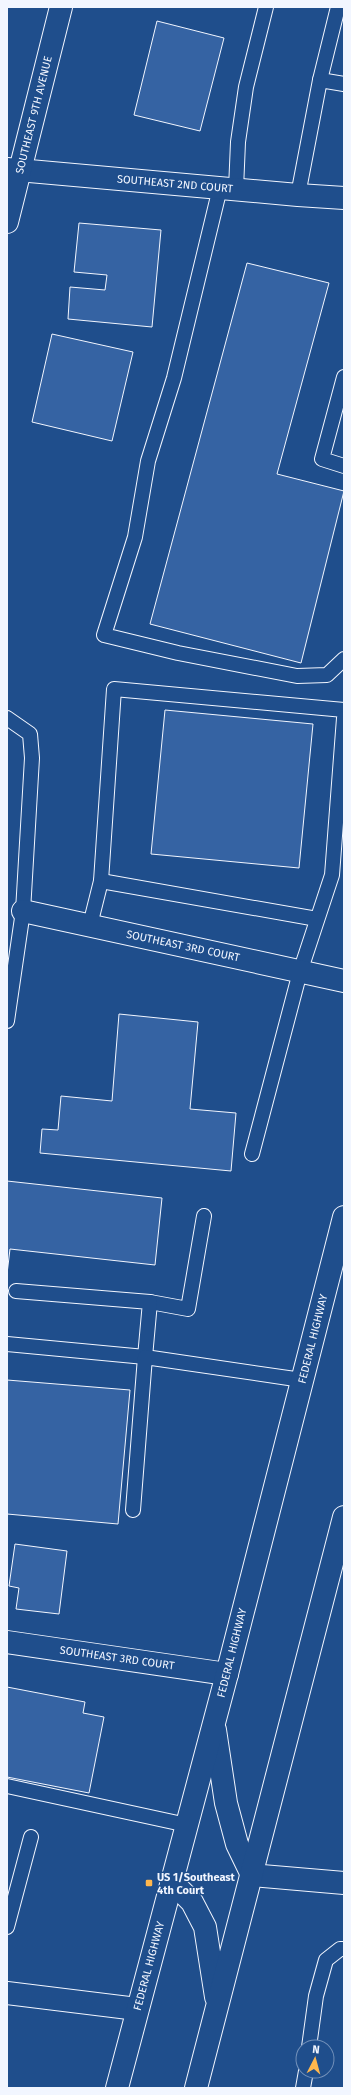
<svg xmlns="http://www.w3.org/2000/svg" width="351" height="2095" viewBox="0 0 351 2095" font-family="'Fira Sans',sans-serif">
	<rect width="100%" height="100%" fill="#1f4e8c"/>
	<g fill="#3563a3" stroke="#f2f6ff">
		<path d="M 157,21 L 224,38 L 200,131 L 134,115 Z"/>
		<path d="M 79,223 L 161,230 L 152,327 L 68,319 L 70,287 L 105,290 L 107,275 L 74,272 Z"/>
		<path d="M 247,263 L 329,283 L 277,474 L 344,491 L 301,663 L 150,624 Z"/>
		<path d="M 52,334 L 133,352 L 112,441 L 32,422 Z"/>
		<path d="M 165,710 L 313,724 L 299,868 L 151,854 Z"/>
		<path d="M 119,1014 L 198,1022 L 190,1109 L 236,1113 L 231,1171 L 40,1153 L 42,1129 L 58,1130 L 61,1096 L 112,1101 Z"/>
		<path d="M 7,1181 L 162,1198 L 155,1265 L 10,1249 L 7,1274 Z"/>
		<path d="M 7,1380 L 130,1390 L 118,1524 L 7,1514 Z"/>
		<path d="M 15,1544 L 67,1551 L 59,1614 L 16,1609 L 19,1588 L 9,1586 Z"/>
		<path d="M 7,1687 L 85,1702 L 83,1713 L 104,1717 L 89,1793 L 7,1777 Z"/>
	</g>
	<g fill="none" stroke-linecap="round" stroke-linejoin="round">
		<defs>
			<g id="service">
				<path d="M 320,80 L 338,7"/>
				<path d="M 220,188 L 174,378 L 148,461 L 135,537 L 104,635 L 178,653 L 297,676 L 327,675 L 344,659"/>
				<path d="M 236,189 L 238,142 L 246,87 L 266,7"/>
				<path d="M 298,195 L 320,80 L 344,84"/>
				<path d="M 344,377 L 322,459 L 344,466"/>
				<path d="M 7,718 L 30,734 L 32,758 L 23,911 L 7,1021"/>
				<path d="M 101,881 L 317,919"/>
				<path d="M 90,925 L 101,881 L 114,689 L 344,710"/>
				<path d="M 252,1154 L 300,972 L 332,875 L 344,718"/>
				<path d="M 150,1302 L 188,1309 L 204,1216"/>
				<path d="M 7,1344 L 145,1357 L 150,1302 L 16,1291"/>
				<path d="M 133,1510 L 145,1357 L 302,1380"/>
				<path d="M 7,1786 L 187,1825"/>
				<path d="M 7,1927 L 31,1837"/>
				<path d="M 309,2047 L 316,1996 L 326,1960 L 340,1949 L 344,1949"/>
				<path d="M 303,2088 L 306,2071"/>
			</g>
			<g id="minor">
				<path d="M 7,169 L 298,195 L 344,198"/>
				<path d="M 7,222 L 61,7"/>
				<path d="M 23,911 L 344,981"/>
				<path d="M 7,1642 L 227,1674"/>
				<path d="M 252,1875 L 344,1883"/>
				<path d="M 7,1993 L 137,2009"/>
			</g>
			<g id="primary">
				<path d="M 215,1730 L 226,1803 L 237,1844 L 252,1875"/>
				<path d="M 171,1881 L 192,1902 L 205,1927 L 216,1997"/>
				<path d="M 117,2088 L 227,1674 L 344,1217"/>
				<path d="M 196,2088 L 344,1517"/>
			</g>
		</defs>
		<use href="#service" stroke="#f2f6ff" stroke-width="16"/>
		<use href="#minor" stroke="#f2f6ff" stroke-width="24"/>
		<use href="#primary" stroke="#f2f6ff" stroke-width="24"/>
		<use href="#service" stroke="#1f4e8c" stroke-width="14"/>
		<use href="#minor" stroke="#1f4e8c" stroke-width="22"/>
		<use href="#primary" stroke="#1f4e8c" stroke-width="22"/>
	</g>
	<rect fill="#ffb74d" stroke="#1f4e8c" stroke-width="1.5" x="145" y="1879" width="8" height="8" rx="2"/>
	<g text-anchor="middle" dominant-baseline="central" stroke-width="3" stroke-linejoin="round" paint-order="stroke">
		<g font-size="11" fill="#f2f6ff" stroke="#1f4e8c">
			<text transform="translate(34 115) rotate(-76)">SOUTHEAST 9TH AVENUE</text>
			<text transform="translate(175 184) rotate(5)">SOUTHEAST 2ND COURT</text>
			<text transform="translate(183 946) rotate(12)">SOUTHEAST 3RD COURT</text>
			<text transform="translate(313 1339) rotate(-76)">FEDERAL HIGHWAY</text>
			<text transform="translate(232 1653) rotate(-76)">FEDERAL HIGHWAY</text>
			<text transform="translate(117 1658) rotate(8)">SOUTHEAST 3RD COURT</text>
			<text transform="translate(149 1966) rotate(-75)">FEDERAL HIGHWAY</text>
		</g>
		<g font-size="11" font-weight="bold" fill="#f2f6ff" stroke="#1f4e8c" text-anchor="start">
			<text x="157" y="1877">US 1/Southeast<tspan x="157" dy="13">4th Court</tspan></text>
		</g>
	</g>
	<rect width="351" height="2095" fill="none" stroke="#f2f6ff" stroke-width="16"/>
	<g transform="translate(315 2059) rotate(6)"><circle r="19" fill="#1f4e8c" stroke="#7391ba"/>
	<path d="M0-3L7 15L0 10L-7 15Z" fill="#ffb74d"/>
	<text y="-6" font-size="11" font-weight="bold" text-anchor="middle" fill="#f2f6ff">N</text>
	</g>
</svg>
